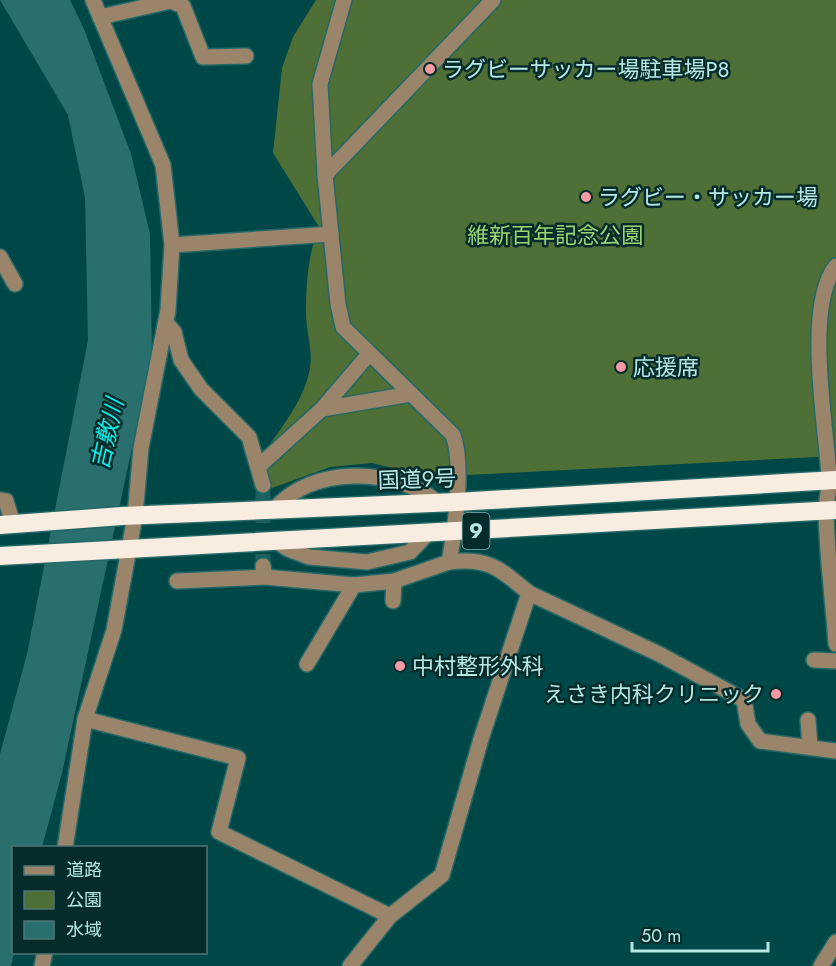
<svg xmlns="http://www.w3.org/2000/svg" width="836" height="966" viewBox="0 0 836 966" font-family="Jost,'Noto Sans JP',sans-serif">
	<rect width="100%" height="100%" fill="#004847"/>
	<path fill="#4e6f36" d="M 316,0 L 836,0 L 836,456 L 429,477 L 372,463 L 330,467 L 272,488 L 259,451 L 267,449 C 283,425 305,398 310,368 C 313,349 306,332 306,313 C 306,284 308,254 319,227 L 273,153 L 282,68 L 293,37 Z"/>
	<path fill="#286f6d" d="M 0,0 L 70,0 L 84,29 L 131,154 L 150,234 L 152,355 L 62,773 L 42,847 L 14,848 L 14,953 L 11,966 L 0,966 L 0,754 L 27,654 L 88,340 L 85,198 L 68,115 Z"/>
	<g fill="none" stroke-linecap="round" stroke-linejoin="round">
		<path stroke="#1b605f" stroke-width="15" stroke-dasharray="15 8" stroke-linecap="butt" d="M 263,485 L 263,566"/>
		<defs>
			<g id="minor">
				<path d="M 344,0 L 320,84 L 325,175 L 338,304 L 343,327 L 453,435 C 464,465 455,530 449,562 C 489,557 500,569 529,593 L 481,739 L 442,875 L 390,916 L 350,966"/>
				<path d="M 100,17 L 171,1 L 183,6 L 203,57 L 246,56"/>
				<path d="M 325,175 L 493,0"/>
				<path d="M 172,245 L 331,234"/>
				<path d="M 0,257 L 15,284"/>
				<path d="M 836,266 C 804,306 826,425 829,476 C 830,488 826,500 826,513 C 827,556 833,601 836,644"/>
				<path d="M 166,323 L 174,332 L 181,360 L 201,389 L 249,437 L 263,485"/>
				<path d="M 322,409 L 411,394"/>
				<path d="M 258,467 L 322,409 L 369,354"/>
				<path d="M 0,500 L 6,501 L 13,524"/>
				<path d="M 274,510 C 310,465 395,467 437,502"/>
				<path d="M 275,540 L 288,549 L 309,557 L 367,562 L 410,552 L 427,534"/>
				<path d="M 263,566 L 265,577 L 354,585 L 394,581 L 449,562"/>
				<path d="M 177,581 L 265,577"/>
				<path d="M 529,593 L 659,654 L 744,700 L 748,724 L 760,741 L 836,751"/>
				<path d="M 393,601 L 394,581"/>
				<path d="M 814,660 L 836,661"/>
				<path d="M 307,664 L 354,585"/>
				<path d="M 85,719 L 238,758 L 219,832 L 390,916"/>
				<path d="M 808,720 L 810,746"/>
				<path d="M 65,848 L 85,719 L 114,630 L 135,516 L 141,448 L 168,310 L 172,245 L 163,165 L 93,0"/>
				<path d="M 42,966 L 45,952"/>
				<path d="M 821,966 L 836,942"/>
			</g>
			<g id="highway">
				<path d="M 0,525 L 122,516 L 456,502 L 836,480"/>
				<path d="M 0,556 L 836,510"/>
			</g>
		</defs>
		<use href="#minor" stroke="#246867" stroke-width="18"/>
		<use href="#highway" stroke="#246867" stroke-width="21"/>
		<use href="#minor" stroke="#9a856a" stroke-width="15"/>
		<use href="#highway" stroke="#f8ede0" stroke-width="18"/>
	</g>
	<g fill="#f49aa3" stroke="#052b2b" stroke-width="2">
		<circle cx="430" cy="69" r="6"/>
		<circle cx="586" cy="197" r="6"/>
		<circle cx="621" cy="367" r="6"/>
		<circle cx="400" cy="666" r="6"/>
		<circle cx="776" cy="694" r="6"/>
	</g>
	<g text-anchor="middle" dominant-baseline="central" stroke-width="5" stroke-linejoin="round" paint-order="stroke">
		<rect fill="#052b2b" stroke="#81afae" stroke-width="1.5" x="462.5" y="513" width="27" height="36" rx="4.5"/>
		<g font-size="21" font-weight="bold" fill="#b6e8e6">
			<text x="476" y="531">9</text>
		</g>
		<g font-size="22" fill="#b6e8e6" stroke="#052b2b" text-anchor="start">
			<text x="442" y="69">ラグビーサッカー場駐車場P8</text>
			<text x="598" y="197">ラグビー・サッカー場</text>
			<text x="633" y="367">応援席</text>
			<text x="412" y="666">中村整形外科</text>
			<text x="764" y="694" text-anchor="end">えさき内科クリニック</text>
		</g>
		<g font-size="22" fill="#9ad46f" stroke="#052b2b">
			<text x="555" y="235">維新百年記念公園</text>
		</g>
		<g font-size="22" fill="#b6e8e6" stroke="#052b2b">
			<text transform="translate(417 479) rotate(-2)">国道9号</text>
		</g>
		<g font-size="24" font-style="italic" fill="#0bedea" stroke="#052b2b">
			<text transform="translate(107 434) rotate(-77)">吉敷川</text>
		</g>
	</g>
	<rect x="12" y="846" width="195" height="108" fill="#052b2b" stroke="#4c7776" stroke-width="1.5"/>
	<rect x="24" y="866" width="30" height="9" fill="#9a856a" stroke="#4c7776" stroke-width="1.5"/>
	<text x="66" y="876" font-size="18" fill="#b6e8e6">道路</text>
	<rect x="24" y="891" width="30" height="18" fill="#4e6f36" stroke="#4c7776" stroke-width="1.5"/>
	<text x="66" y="906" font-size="18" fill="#b6e8e6">公園</text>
	<rect x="24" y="921" width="30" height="18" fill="#286f6d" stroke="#4c7776" stroke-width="1.5"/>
	<text x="66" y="936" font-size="18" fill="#b6e8e6">水域</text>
	<path d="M632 942v9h136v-9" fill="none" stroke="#b6e8e6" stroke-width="3"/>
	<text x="641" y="942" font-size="18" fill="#b6e8e6" stroke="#052b2b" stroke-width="4.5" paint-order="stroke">50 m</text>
</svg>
